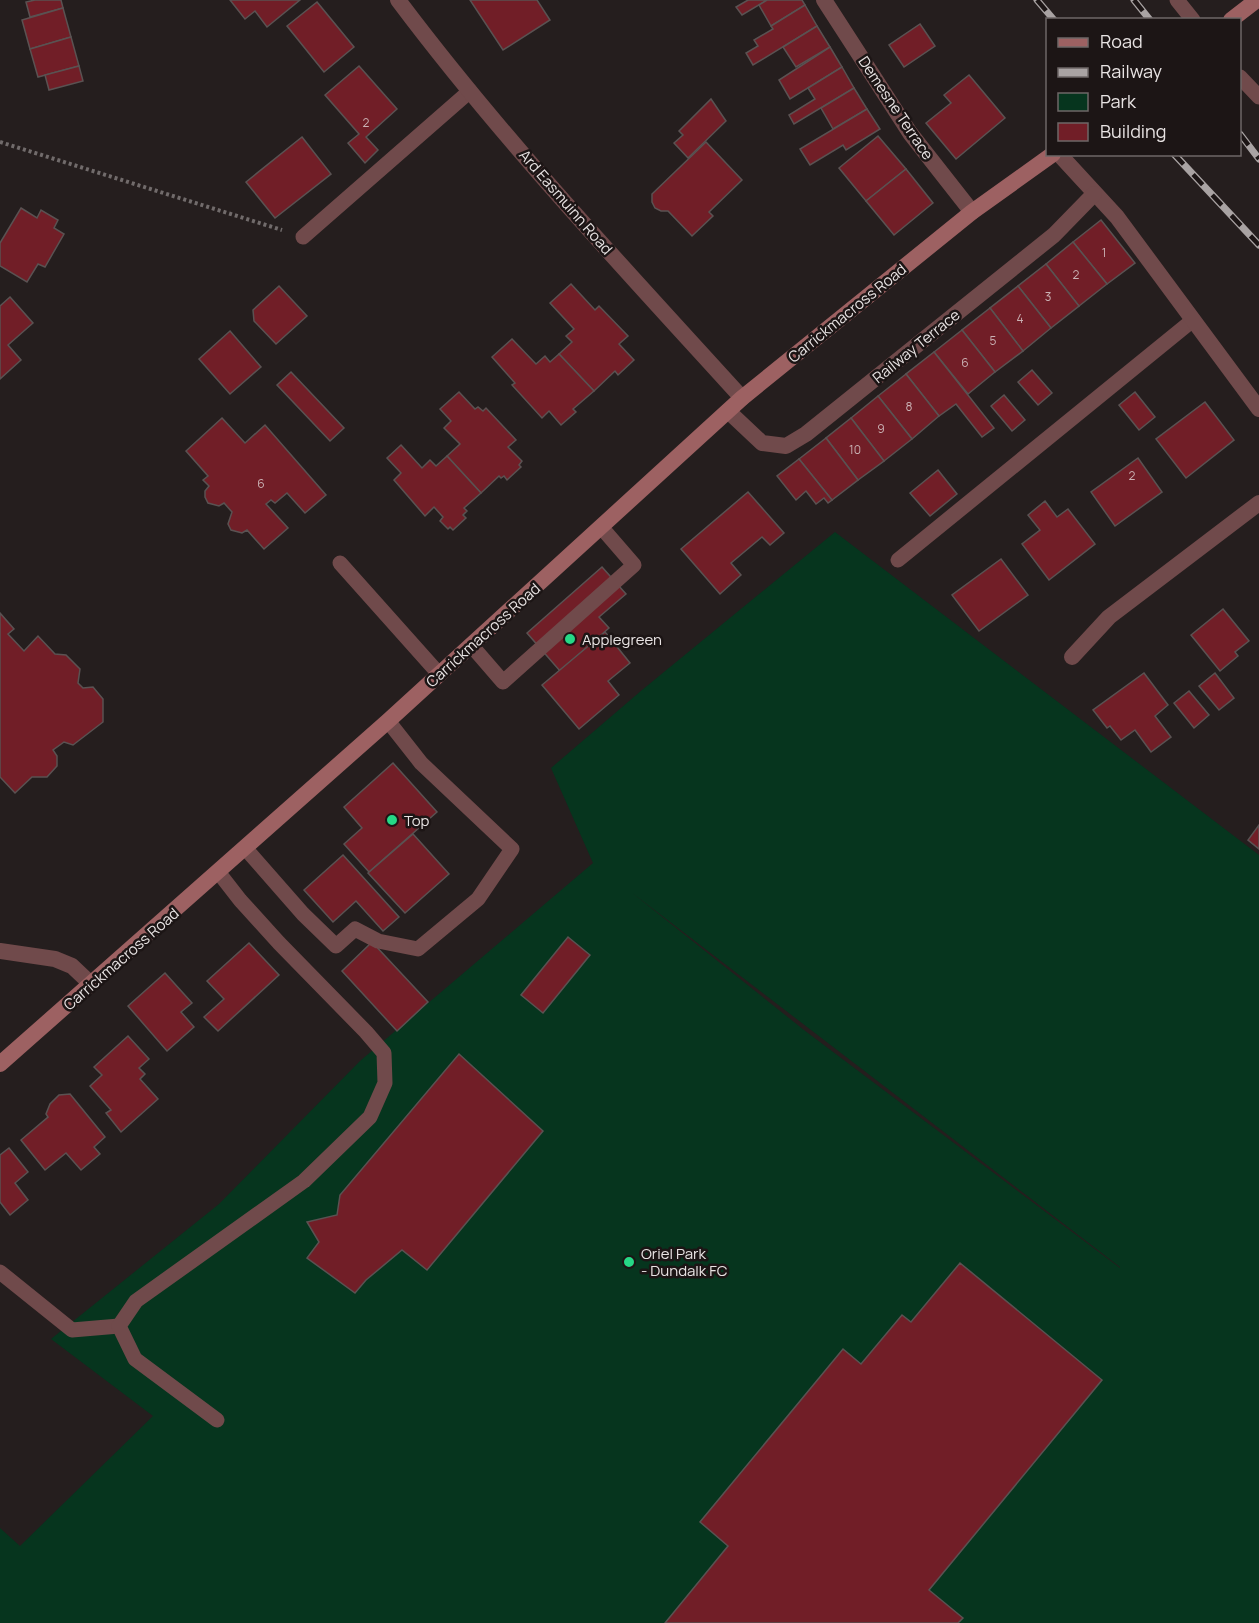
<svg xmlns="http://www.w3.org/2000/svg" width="1259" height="1623" viewBox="0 0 1259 1623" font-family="Manrope,sans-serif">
	<rect width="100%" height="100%" fill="#251e1e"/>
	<path fill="#06351e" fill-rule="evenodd" d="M 835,532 L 1259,855 L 1259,1623 L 0,1623 L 0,1528 L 20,1546 L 153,1416 L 51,1339 L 219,1204 L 360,1061 L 593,863 L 551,768 L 642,690 ZM 631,892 L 1120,1267 L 1120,1268 L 804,1030 Z"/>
	<g fill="#711e27" stroke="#5a5252" stroke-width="1.5">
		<path d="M 35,0 L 61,0 L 63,8 L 30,17 L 26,2 Z"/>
		<path d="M 230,0 L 300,0 L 267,27 L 255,11 L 245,19 Z"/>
		<path d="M 470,0 L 537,0 L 550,20 L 503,50 Z"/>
		<path d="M 748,0 L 767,0 L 742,15 L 736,7 Z"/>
		<path d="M 767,0 L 802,0 L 805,5 L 771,26 L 759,5 Z"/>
		<path d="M 317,2 L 354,47 L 324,72 L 287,26 Z"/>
		<path d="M 805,5 L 817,26 L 753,65 L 746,53 L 758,46 L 754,40 L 773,29 L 771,26 Z"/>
		<path d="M 63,8 L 71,37 L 30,49 L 22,20 Z"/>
		<path d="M 920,24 L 935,46 L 904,67 L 889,45 Z"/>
		<path d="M 817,26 L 830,47 L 796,67 L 783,47 Z"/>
		<path d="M 71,37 L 79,66 L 38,77 L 30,49 Z"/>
		<path d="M 830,47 L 842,67 L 790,99 L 779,80 Z"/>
		<path d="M 79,66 L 83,81 L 49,90 L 45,75 Z"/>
		<path d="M 359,66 L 397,109 L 366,137 L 378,150 L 365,163 L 348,143 L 359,134 L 325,95 Z"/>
		<path d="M 842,67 L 854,88 L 794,124 L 789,115 L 815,99 L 808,88 Z"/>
		<path d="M 969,75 L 1005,118 L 956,159 L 926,123 L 951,103 L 944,95 Z"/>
		<path d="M 854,88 L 867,109 L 833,129 L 821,108 Z"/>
		<path d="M 711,99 L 726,121 L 688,158 L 674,143 L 683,135 L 679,131 Z"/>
		<path d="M 867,109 L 880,129 L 846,150 L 843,145 L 810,165 L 800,149 Z"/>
		<path d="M 878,136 L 906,169 L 866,201 L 839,168 Z"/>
		<path d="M 302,137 L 331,174 L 275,218 L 246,182 Z"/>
		<path d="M 706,142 L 742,180 L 709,212 L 713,216 L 692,236 L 668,211 L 661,211 L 655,208 L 652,202 L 652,194 Z"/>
		<path d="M 906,169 L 933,203 L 894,235 L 866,201 Z"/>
		<path d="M 21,208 L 37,218 L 41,210 L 58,220 L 54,228 L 64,234 L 45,267 L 38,264 L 27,282 L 0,266 L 0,243 Z"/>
		<path d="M 1101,220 L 1135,263 L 1107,284 L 1073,242 Z"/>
		<path d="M 1073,242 L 1107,284 L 1079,306 L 1046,264 Z"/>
		<path d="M 1046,264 L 1079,306 L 1051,328 L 1018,286 Z"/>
		<path d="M 571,284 L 595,310 L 599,306 L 628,336 L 619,344 L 634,360 L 618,375 L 615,371 L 594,391 L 559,354 L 572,342 L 566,336 L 574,329 L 550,303 Z"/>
		<path d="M 279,286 L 307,316 L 276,344 L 254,321 L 253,310 Z"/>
		<path d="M 1018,286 L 1051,328 L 1023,351 L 990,308 Z"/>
		<path d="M 10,297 L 33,323 L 8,345 L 21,360 L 0,379 L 0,306 Z"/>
		<path d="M 990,308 L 1023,351 L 995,372 L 962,330 Z"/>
		<path d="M 962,330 L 995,372 L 968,394 L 934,352 Z"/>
		<path d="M 230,331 L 261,367 L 230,394 L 199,359 Z"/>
		<path d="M 512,339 L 536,364 L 545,356 L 550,362 L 559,354 L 594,391 L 573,409 L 576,412 L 561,425 L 549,411 L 542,418 L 512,385 L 515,383 L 492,357 Z"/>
		<path d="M 934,352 L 994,428 L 982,437 L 956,404 L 939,416 L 906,374 Z"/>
		<path d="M 1032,370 L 1052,393 L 1038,405 L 1018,382 Z"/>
		<path d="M 291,372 L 344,428 L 330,441 L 277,385 Z"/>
		<path d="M 906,374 L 939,416 L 912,439 L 878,396 Z"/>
		<path d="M 459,392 L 475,409 L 478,407 L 483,411 L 486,408 L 516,440 L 508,447 L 522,461 L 519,465 L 521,467 L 507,480 L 504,476 L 501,478 L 499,476 L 481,493 L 447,456 L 460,444 L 444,428 L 451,421 L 440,409 Z"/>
		<path d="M 1135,392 L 1155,417 L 1139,430 L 1119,405 Z"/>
		<path d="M 1004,395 L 1025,420 L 1012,431 L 991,406 Z"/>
		<path d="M 878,396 L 912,439 L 884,461 L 851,418 Z"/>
		<path d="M 1205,402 L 1234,440 L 1186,478 L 1156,439 Z"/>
		<path d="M 222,418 L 245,443 L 265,425 L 326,495 L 305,513 L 287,493 L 275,503 L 271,500 L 266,504 L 288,528 L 264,549 L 247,530 L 242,533 L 231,530 L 228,524 L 232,512 L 224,503 L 219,506 L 208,503 L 205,497 L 205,491 L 209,486 L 203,480 L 208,476 L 186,451 Z"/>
		<path d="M 851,418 L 884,461 L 858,480 L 826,438 Z"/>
		<path d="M 826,438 L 858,480 L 832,500 L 799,459 Z"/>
		<path d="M 401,445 L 422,468 L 430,460 L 436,466 L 447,456 L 481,493 L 464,508 L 467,511 L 463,515 L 466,518 L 453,530 L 450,527 L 448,529 L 440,521 L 443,517 L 434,507 L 425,516 L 394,480 L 401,473 L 387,458 Z"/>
		<path d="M 1138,458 L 1162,492 L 1115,526 L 1091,492 Z"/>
		<path d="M 799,459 L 832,500 L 828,503 L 824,498 L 816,504 L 806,491 L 796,500 L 777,476 Z"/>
		<path d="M 938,470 L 957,494 L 930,516 L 910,493 Z"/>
		<path d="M 748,492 L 784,533 L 770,545 L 762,537 L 731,563 L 741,575 L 720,594 L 681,549 Z"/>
		<path d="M 1045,501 L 1057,517 L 1068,509 L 1095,544 L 1049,580 L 1022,544 L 1040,530 L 1028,515 Z"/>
		<path d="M 1001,559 L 1028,595 L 979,631 L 952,595 Z"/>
		<path d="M 602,567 L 626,594 L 599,617 L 609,628 L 560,671 L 527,633 Z"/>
		<path d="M 1223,609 L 1249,641 L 1235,652 L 1238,656 L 1220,671 L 1191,635 Z"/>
		<path d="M 0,613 L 14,629 L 8,634 L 24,651 L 38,636 L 55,654 L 66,655 L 80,669 L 78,683 L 83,688 L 93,687 L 103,699 L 103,722 L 73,745 L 64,742 L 53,750 L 57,756 L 57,766 L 47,777 L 32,777 L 15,793 L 0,777 Z"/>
		<path d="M 605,632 L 630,663 L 608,681 L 619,695 L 579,729 L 542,685 Z"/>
		<path d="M 1144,673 L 1168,705 L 1155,716 L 1171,737 L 1151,752 L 1135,730 L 1121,740 L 1110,726 L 1107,728 L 1093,710 Z"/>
		<path d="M 1215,673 L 1234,698 L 1219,710 L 1199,686 Z"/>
		<path d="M 1189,691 L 1209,715 L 1194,728 L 1174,703 Z"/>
		<path d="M 393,763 L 437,812 L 369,872 L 344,844 L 362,828 L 344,807 Z"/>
		<path d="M 1259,825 L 1259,849 L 1248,840 Z"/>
		<path d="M 413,834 L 449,874 L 405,913 L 368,873 Z"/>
		<path d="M 343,855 L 399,917 L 383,931 L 356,901 L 333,922 L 304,890 Z"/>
		<path d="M 568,937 L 590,955 L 543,1013 L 521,995 Z"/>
		<path d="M 372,942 L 428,1002 L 397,1031 L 342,971 Z"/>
		<path d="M 249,943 L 279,975 L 218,1031 L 204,1017 L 224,999 L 207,981 Z"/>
		<path d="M 165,973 L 192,1003 L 181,1012 L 194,1027 L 167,1051 L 128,1006 Z"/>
		<path d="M 128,1036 L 149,1059 L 139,1068 L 145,1074 L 140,1079 L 158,1099 L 121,1132 L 106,1113 L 111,1110 L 90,1086 L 102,1075 L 94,1067 Z"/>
		<path d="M 459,1054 L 543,1131 L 427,1270 L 402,1250 L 366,1280 L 355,1293 L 307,1258 L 319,1242 L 307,1222 L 337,1215 L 340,1195 Z"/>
		<path d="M 70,1094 L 105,1137 L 94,1147 L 100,1154 L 81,1170 L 66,1153 L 45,1170 L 21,1140 L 48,1117 L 46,1114 L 50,1104 L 59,1095 Z"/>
		<path d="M 9,1148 L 28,1172 L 15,1183 L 28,1200 L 10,1215 L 0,1202 L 0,1155 Z"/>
		<path d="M 960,1263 L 1102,1380 L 929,1590 L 963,1618 L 958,1623 L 665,1623 L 728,1546 L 700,1522 L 843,1349 L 861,1364 L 902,1315 L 911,1322 Z"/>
	</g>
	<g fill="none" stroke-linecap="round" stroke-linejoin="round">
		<path stroke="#716b6b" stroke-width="4" stroke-dasharray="3 3" stroke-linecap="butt" d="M 0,142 L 282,230"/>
		<g stroke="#704a4b" stroke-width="15">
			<path d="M 1177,0 L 1193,20"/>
			<path d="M 1240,77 L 1259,97"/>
			<path d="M 303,237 L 470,91"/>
			<path d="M 898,560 L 1193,320"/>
			<path d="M 340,563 L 439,674"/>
			<path d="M 471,645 L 503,682 L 634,565 L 602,528"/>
			<path d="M 246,849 L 303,914 L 336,946 L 355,929 L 378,941 L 418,949 L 478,899 L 512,849 L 421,763 L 388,721"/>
			<path d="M 0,1272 L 72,1330 L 119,1326"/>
			<path d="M 217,1420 L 135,1359 L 119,1326 L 136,1301 L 304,1181 L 370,1117 L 385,1083 L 384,1053 L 366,1032 L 279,943 L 240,900 L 219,873"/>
		</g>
		<g stroke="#704a4b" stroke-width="16">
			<path d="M 824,0 L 910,133 L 972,212"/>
			<path d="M 1059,154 L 1117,217 L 1259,409"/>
			<path d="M 728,411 L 762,443 L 786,446 L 806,434 L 1054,235 L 1094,194"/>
			<path d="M 1072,657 L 1109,617 L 1259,503"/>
			<path d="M 0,951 L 55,959 L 72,966 L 91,984"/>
		</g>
		<path stroke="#704a4b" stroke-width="16" d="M 398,0 C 503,140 624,268 742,398"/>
		<g stroke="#9d6162" stroke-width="16">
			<path d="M 1231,20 L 1257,0"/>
			<path d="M 0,1064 L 388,721 L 742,398 L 972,212 L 1053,154"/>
		</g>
		<defs>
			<g id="rail">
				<path d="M 1037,0 L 1054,20"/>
				<path d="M 1134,0 L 1150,20"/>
				<path d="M 1240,134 L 1259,159"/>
				<path d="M 1174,154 L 1259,245"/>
			</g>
		</defs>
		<use href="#rail" stroke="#a9a3a3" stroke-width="7"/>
		<use href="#rail" stroke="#1c1515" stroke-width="4.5" stroke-dasharray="14" stroke-linecap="butt"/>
	</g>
	<g fill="#26d886" stroke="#1c1515" stroke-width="2">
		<circle cx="570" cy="639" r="6"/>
		<circle cx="392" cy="820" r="6"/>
		<circle cx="629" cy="1262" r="6"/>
	</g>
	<g text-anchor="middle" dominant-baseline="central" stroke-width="5" stroke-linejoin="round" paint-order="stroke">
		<g font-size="12" fill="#cab2b4">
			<text x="366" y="122">2</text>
			<text x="1104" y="252">1</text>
			<text x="1076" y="274">2</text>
			<text x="1048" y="296">3</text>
			<text x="1020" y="318">4</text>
			<text x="993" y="340">5</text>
			<text x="965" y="362">6</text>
			<text x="909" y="406">8</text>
			<text x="881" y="428">9</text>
			<text x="855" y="449">10</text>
			<text x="1132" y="475">2</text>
			<text x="261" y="483">6</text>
		</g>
		<g font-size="15" fill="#e8e3e3" stroke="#1c1515">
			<text transform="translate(896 108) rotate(56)">Demesne Terrace</text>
			<text transform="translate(566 202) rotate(49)">Ard Easmuinn Road</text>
			<text transform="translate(847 313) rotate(-39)">Carrickmacross Road</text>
			<text transform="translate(916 346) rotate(-39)">Railway Terrace</text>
			<text transform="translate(483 635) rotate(-42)">Carrickmacross Road</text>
			<text transform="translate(121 959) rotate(-41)">Carrickmacross Road</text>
		</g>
		<g font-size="15" fill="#e8e3e3" stroke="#1c1515" text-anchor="start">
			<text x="582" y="639">Applegreen</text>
			<text x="404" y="820">Top</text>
			<text x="641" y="1253">Oriel Park<tspan x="641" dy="17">- Dundalk FC</tspan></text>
		</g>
	</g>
	<rect x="1046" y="18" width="195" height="138" fill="#1c1515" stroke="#6e6767" stroke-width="1.5"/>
	<rect x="1058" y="38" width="30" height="9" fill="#9d6162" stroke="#6e6767" stroke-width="1.5"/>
	<text x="1100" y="48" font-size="18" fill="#e8e3e3">Road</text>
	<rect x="1058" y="68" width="30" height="9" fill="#a9a3a3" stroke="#6e6767" stroke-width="1.5"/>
	<text x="1100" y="78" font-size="18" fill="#e8e3e3">Railway</text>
	<rect x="1058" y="93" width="30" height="18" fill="#06351e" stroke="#6e6767" stroke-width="1.5"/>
	<text x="1100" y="108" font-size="18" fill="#e8e3e3">Park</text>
	<rect x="1058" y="123" width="30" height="18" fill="#711e27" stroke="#6e6767" stroke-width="1.5"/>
	<text x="1100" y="138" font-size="18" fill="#e8e3e3">Building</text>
</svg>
